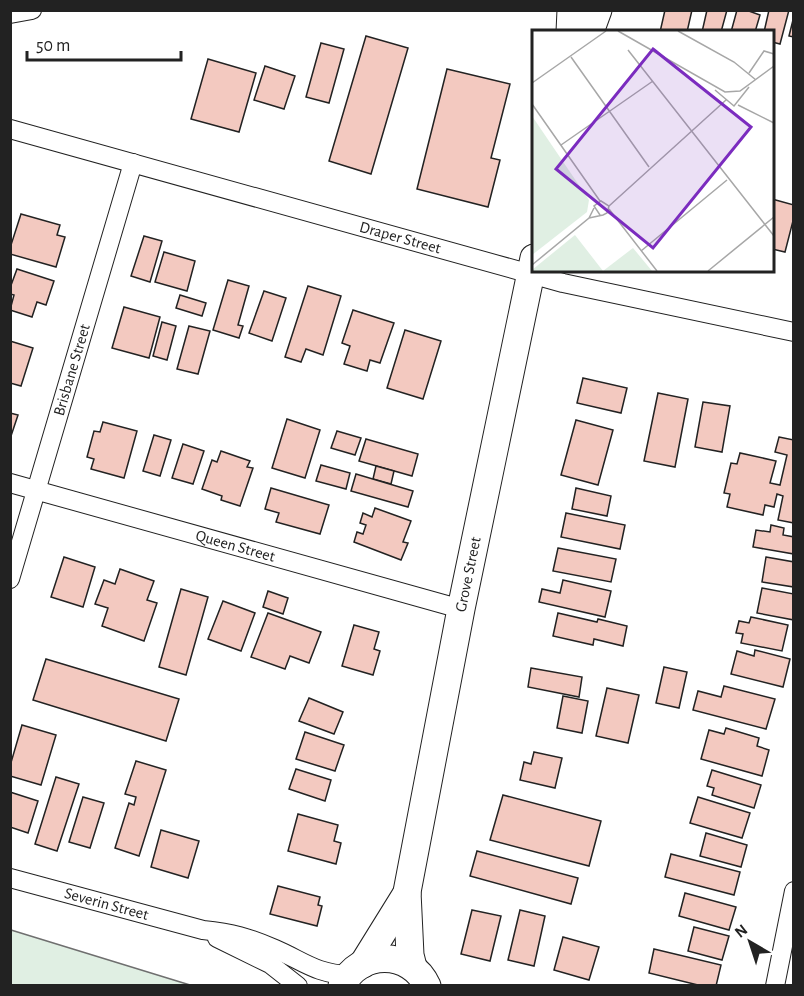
<svg xmlns="http://www.w3.org/2000/svg" width="804" height="996" viewBox="0 0 804 996" font-family="'Alegreya Sans',sans-serif">
	<rect width="100%" height="100%" fill="#fff"/>
	<path fill="#e0efe3" stroke="#6f6f6f" stroke-width="1.5" d="M 11,930 L 190,985 L 11,985 Z"/>
	<g fill="#f3c9c0" stroke="#222" stroke-width="1.5">
		<path d="M 665,10 L 692,10 L 687,32 L 660,32 Z"/>
		<path d="M 707,10 L 727,10 L 721,32 L 702,32 Z"/>
		<path d="M 737,10 L 746,10 L 760,15 L 755,32 L 731,32 Z"/>
		<path d="M 769,10 L 789,10 L 780,44 L 772,42 L 772,32 L 764,32 Z"/>
		<path d="M 794,16 L 794,37 L 789,36 Z"/>
		<path d="M 366,36 L 408,48 L 371,174 L 329,161 Z"/>
		<path d="M 321,43 L 344,49 L 329,103 L 306,97 Z"/>
		<path d="M 208,59 L 256,73 L 239,132 L 191,119 Z"/>
		<path d="M 265,66 L 295,76 L 284,109 L 254,100 Z"/>
		<path d="M 447,69 L 510,84 L 491,158 L 500,160 L 488,207 L 417,189 Z"/>
		<path d="M 772,199 L 794,205 L 794,217 L 785,252 L 772,249 Z"/>
		<path d="M 21,214 L 60,225 L 57,235 L 65,237 L 56,267 L 10,254 L 10,248 Z"/>
		<path d="M 144,236 L 162,241 L 150,282 L 131,276 Z"/>
		<path d="M 164,252 L 195,261 L 187,291 L 155,282 Z"/>
		<path d="M 17,269 L 54,281 L 46,305 L 37,302 L 32,317 L 10,310 L 14,295 L 10,294 L 10,288 Z"/>
		<path d="M 228,280 L 249,286 L 238,325 L 243,326 L 239,338 L 213,330 Z"/>
		<path d="M 308,286 L 341,296 L 323,355 L 306,349 L 301,362 L 285,357 Z"/>
		<path d="M 264,291 L 286,298 L 272,341 L 249,333 Z"/>
		<path d="M 180,295 L 206,303 L 202,316 L 176,308 Z"/>
		<path d="M 124,307 L 160,317 L 149,358 L 112,348 Z"/>
		<path d="M 353,310 L 394,323 L 380,363 L 370,360 L 367,371 L 344,364 L 350,346 L 342,343 Z"/>
		<path d="M 162,322 L 176,326 L 167,360 L 153,356 Z"/>
		<path d="M 189,326 L 210,331 L 198,374 L 177,369 Z"/>
		<path d="M 405,330 L 441,341 L 423,399 L 387,388 Z"/>
		<path d="M 10,341 L 33,348 L 21,386 L 10,383 Z"/>
		<path d="M 583,378 L 627,388 L 621,413 L 577,403 Z"/>
		<path d="M 658,393 L 688,399 L 675,467 L 644,461 Z"/>
		<path d="M 703,402 L 730,406 L 722,452 L 695,447 Z"/>
		<path d="M 10,413 L 18,415 L 10,439 Z"/>
		<path d="M 287,419 L 320,430 L 305,478 L 272,468 Z"/>
		<path d="M 576,420 L 613,430 L 598,485 L 561,475 Z"/>
		<path d="M 103,422 L 137,431 L 124,478 L 91,469 L 94,459 L 87,457 L 94,431 L 100,432 Z"/>
		<path d="M 337,431 L 361,438 L 355,455 L 331,448 Z"/>
		<path d="M 154,435 L 171,440 L 160,476 L 143,471 Z"/>
		<path d="M 779,437 L 794,440 L 794,523 L 778,520 L 783,496 L 777,494 L 774,507 L 765,505 L 763,515 L 727,507 L 730,494 L 724,493 L 731,463 L 737,464 L 740,453 L 776,461 L 770,483 L 780,485 L 787,455 L 775,452 Z"/>
		<path d="M 366,439 L 418,454 L 412,476 L 359,461 Z"/>
		<path d="M 183,444 L 204,451 L 193,484 L 172,478 Z"/>
		<path d="M 221,451 L 250,461 L 247,467 L 253,468 L 240,506 L 221,500 L 222,496 L 202,489 L 212,460 L 217,462 Z"/>
		<path d="M 321,465 L 350,473 L 346,489 L 316,481 Z"/>
		<path d="M 376,466 L 394,471 L 391,484 L 373,479 Z"/>
		<path d="M 356,474 L 413,491 L 408,507 L 351,491 Z"/>
		<path d="M 271,488 L 329,505 L 320,534 L 276,522 L 279,513 L 265,509 Z"/>
		<path d="M 576,488 L 611,496 L 607,516 L 572,509 Z"/>
		<path d="M 375,508 L 411,521 L 403,542 L 408,543 L 401,560 L 354,542 L 357,532 L 363,534 L 366,525 L 360,523 L 363,513 L 372,517 Z"/>
		<path d="M 566,513 L 625,525 L 620,549 L 561,537 Z"/>
		<path d="M 771,525 L 784,528 L 783,535 L 794,537 L 794,554 L 753,547 L 756,530 L 770,532 Z"/>
		<path d="M 558,548 L 616,559 L 611,582 L 553,571 Z"/>
		<path d="M 64,557 L 95,567 L 83,607 L 51,597 Z"/>
		<path d="M 766,557 L 794,562 L 794,587 L 762,582 Z"/>
		<path d="M 120,569 L 154,581 L 147,600 L 157,603 L 144,641 L 102,626 L 108,608 L 95,604 L 104,580 L 115,584 Z"/>
		<path d="M 563,580 L 611,591 L 605,617 L 539,602 L 542,589 L 560,593 Z"/>
		<path d="M 762,588 L 794,594 L 794,620 L 757,613 Z"/>
		<path d="M 181,589 L 208,597 L 186,675 L 159,667 Z"/>
		<path d="M 268,591 L 288,598 L 283,614 L 263,607 Z"/>
		<path d="M 223,601 L 255,613 L 241,651 L 208,639 Z"/>
		<path d="M 268,613 L 321,632 L 309,663 L 290,656 L 285,669 L 251,657 Z"/>
		<path d="M 558,613 L 597,622 L 598,619 L 627,626 L 623,646 L 594,639 L 593,645 L 553,636 Z"/>
		<path d="M 751,617 L 788,625 L 782,651 L 741,643 L 743,634 L 736,633 L 739,621 L 749,623 Z"/>
		<path d="M 354,625 L 379,632 L 374,649 L 380,651 L 373,675 L 342,666 Z"/>
		<path d="M 755,650 L 790,659 L 783,687 L 731,674 L 737,651 L 754,656 Z"/>
		<path d="M 46,659 L 179,699 L 166,741 L 33,700 Z"/>
		<path d="M 664,667 L 687,672 L 679,708 L 656,703 Z"/>
		<path d="M 531,668 L 582,677 L 579,697 L 528,687 Z"/>
		<path d="M 724,686 L 775,699 L 766,729 L 693,710 L 698,691 L 721,697 Z"/>
		<path d="M 607,688 L 639,695 L 628,743 L 596,736 Z"/>
		<path d="M 563,696 L 588,701 L 582,733 L 557,728 Z"/>
		<path d="M 309,698 L 343,712 L 334,734 L 299,721 Z"/>
		<path d="M 22,725 L 56,735 L 41,785 L 10,776 L 10,766 Z"/>
		<path d="M 726,728 L 759,738 L 757,746 L 769,750 L 762,776 L 701,759 L 709,730 L 724,734 Z"/>
		<path d="M 305,732 L 344,745 L 335,771 L 296,759 Z"/>
		<path d="M 534,752 L 562,758 L 555,788 L 520,780 L 524,762 L 531,764 Z"/>
		<path d="M 136,761 L 166,770 L 139,856 L 115,848 L 129,803 L 134,805 L 136,797 L 125,794 Z"/>
		<path d="M 296,769 L 331,780 L 325,801 L 289,789 Z"/>
		<path d="M 712,770 L 761,785 L 754,808 L 712,795 L 714,788 L 707,786 Z"/>
		<path d="M 56,777 L 79,784 L 57,851 L 35,844 Z"/>
		<path d="M 10,792 L 38,801 L 28,833 L 10,827 Z"/>
		<path d="M 503,795 L 601,821 L 589,866 L 490,840 Z"/>
		<path d="M 83,797 L 104,803 L 90,848 L 69,842 Z"/>
		<path d="M 698,797 L 750,813 L 742,838 L 690,823 Z"/>
		<path d="M 298,814 L 338,825 L 334,841 L 341,843 L 336,864 L 288,851 Z"/>
		<path d="M 161,830 L 199,841 L 188,878 L 151,867 Z"/>
		<path d="M 706,833 L 747,845 L 741,867 L 700,856 Z"/>
		<path d="M 477,851 L 578,878 L 571,904 L 470,876 Z"/>
		<path d="M 671,854 L 740,872 L 734,895 L 665,877 Z"/>
		<path d="M 278,886 L 320,897 L 318,905 L 322,906 L 317,926 L 270,914 Z"/>
		<path d="M 685,893 L 736,907 L 729,930 L 679,916 Z"/>
		<path d="M 472,910 L 501,916 L 490,961 L 461,954 Z"/>
		<path d="M 520,910 L 545,916 L 534,966 L 508,960 Z"/>
		<path d="M 694,927 L 729,936 L 722,960 L 688,951 Z"/>
		<path d="M 563,937 L 599,947 L 589,980 L 554,970 Z"/>
		<path d="M 654,949 L 721,965 L 716,986 L 702,986 L 649,973 Z"/>
	</g>
	<g fill="none" stroke-linecap="round" stroke-linejoin="round">
		<defs>
			<g id="street">
				<path d="M 10,14 L 32,10"/>
				<path id="s1" d="M 10,129 L 563,283 L 794,332"/>
				<path id="s2" d="M 10,483 L 461,609"/>
				<path id="s3" d="M 10,579 L 133,163"/>
				<path id="s4" d="M 10,878 L 203,930 C 232,933 248,937 275,949 C 303,961 316,974 349,975"/>
				<path d="M 217,938 L 270,964 L 298,986"/>
				<path d="M 775,986 L 794,891"/>
			</g>
			<g id="secondary">
				<path d="M 570,32 L 571,10"/>
				<path d="M 590,32 L 598,10"/>
				<path d="M 363,964 L 407,893"/>
				<path id="s5" d="M 413,967 L 410,955 L 407,892 L 461,609 L 534,258"/>
				<path d="M 342,986 C 359,949 411,950 427,986"/>
			</g>
		</defs>
		<use href="#street" stroke="#222" stroke-width="20"/>
		<use href="#secondary" stroke="#222" stroke-width="29"/>
		<use href="#street" stroke="#fff" stroke-width="18"/>
		<use href="#secondary" stroke="#fff" stroke-width="27"/>
	</g>
	<g text-anchor="middle" dominant-baseline="central" stroke-width="4.5" stroke-linejoin="round" paint-order="stroke">
		<g font-size="16" fill="#222" stroke="#fff">
			<text stroke="none"><textPath href="#s1" startOffset="405">Draper Street</textPath></text>
			<text stroke="none"><textPath href="#s3" startOffset="218">Brisbane Street</textPath></text>
			<text stroke="none"><textPath href="#s2" startOffset="234">Queen Street</textPath></text>
			<text stroke="none"><textPath href="#s5" startOffset="399">Grove Street</textPath></text>
			<text stroke="none"><textPath href="#s4" startOffset="100">Severin Street</textPath></text>
		</g>
	</g>
	<g transform="translate(532 30)">
		<rect width="242" height="242" fill="#fff"/>
		<path d="M 0,86 L 57,170 L 55,182 L 0,225 ZM 43,205 L 71,241 L 0,241 L 0,240 ZM 101,218 L 120,241 L 71,241 Z" fill="#e0efe3"/>
		<path fill="none" stroke="#a7a7a7" stroke-width="1.5" d="M 86,1 L 193,62 L 208,61 L 242,36M 146,1 L 202,32 L 224,50M 96,20 L 242,206M 39,27 L 117,137M 217,43 L 232,21 L 242,24M 0,53 L 74,1M 183,60 L 202,76 L 217,57M 0,74 L 68,171M 206,75 L 242,93M 29,115 L 121,51M 77,176 L 194,70M 77,179 L 125,241M 57,188 L 71,185 L 75,183 L 77,176 L 69,171 L 62,176 L 68,185M 109,221 L 195,150M 0,235 L 57,188 L 62,178M 176,241 L 242,187"/>
		<path fill="#7b2cbf" fill-opacity="0.15" stroke="#7b2cbf" stroke-width="3" d="M 121,19 L 219,97 L 121,218 L 24,139 Z"/>
		<rect width="242" height="242" fill="none" stroke="#222" stroke-width="3"/>
	</g>
	<rect width="804" height="996" fill="none" stroke="#222222" stroke-width="24"/>
	<g transform="translate(750 942) rotate(321)" stroke="#ffffff" stroke-width="4.5" paint-order="stroke">
	<path d="M0-4.5L10 22L0 15L-10 22Z" fill="#222222"/>
	<text y="-9" font-size="16" font-weight="bold" text-anchor="middle" fill="#222222">N</text>
	</g>
	<path d="M27 51v9h154v-9" fill="none" stroke="#222222" stroke-width="3"/>
	<text x="36" y="51" font-size="18" fill="#222222" stroke="#ffffff" stroke-width="4.5" paint-order="stroke">50 m</text>
</svg>
